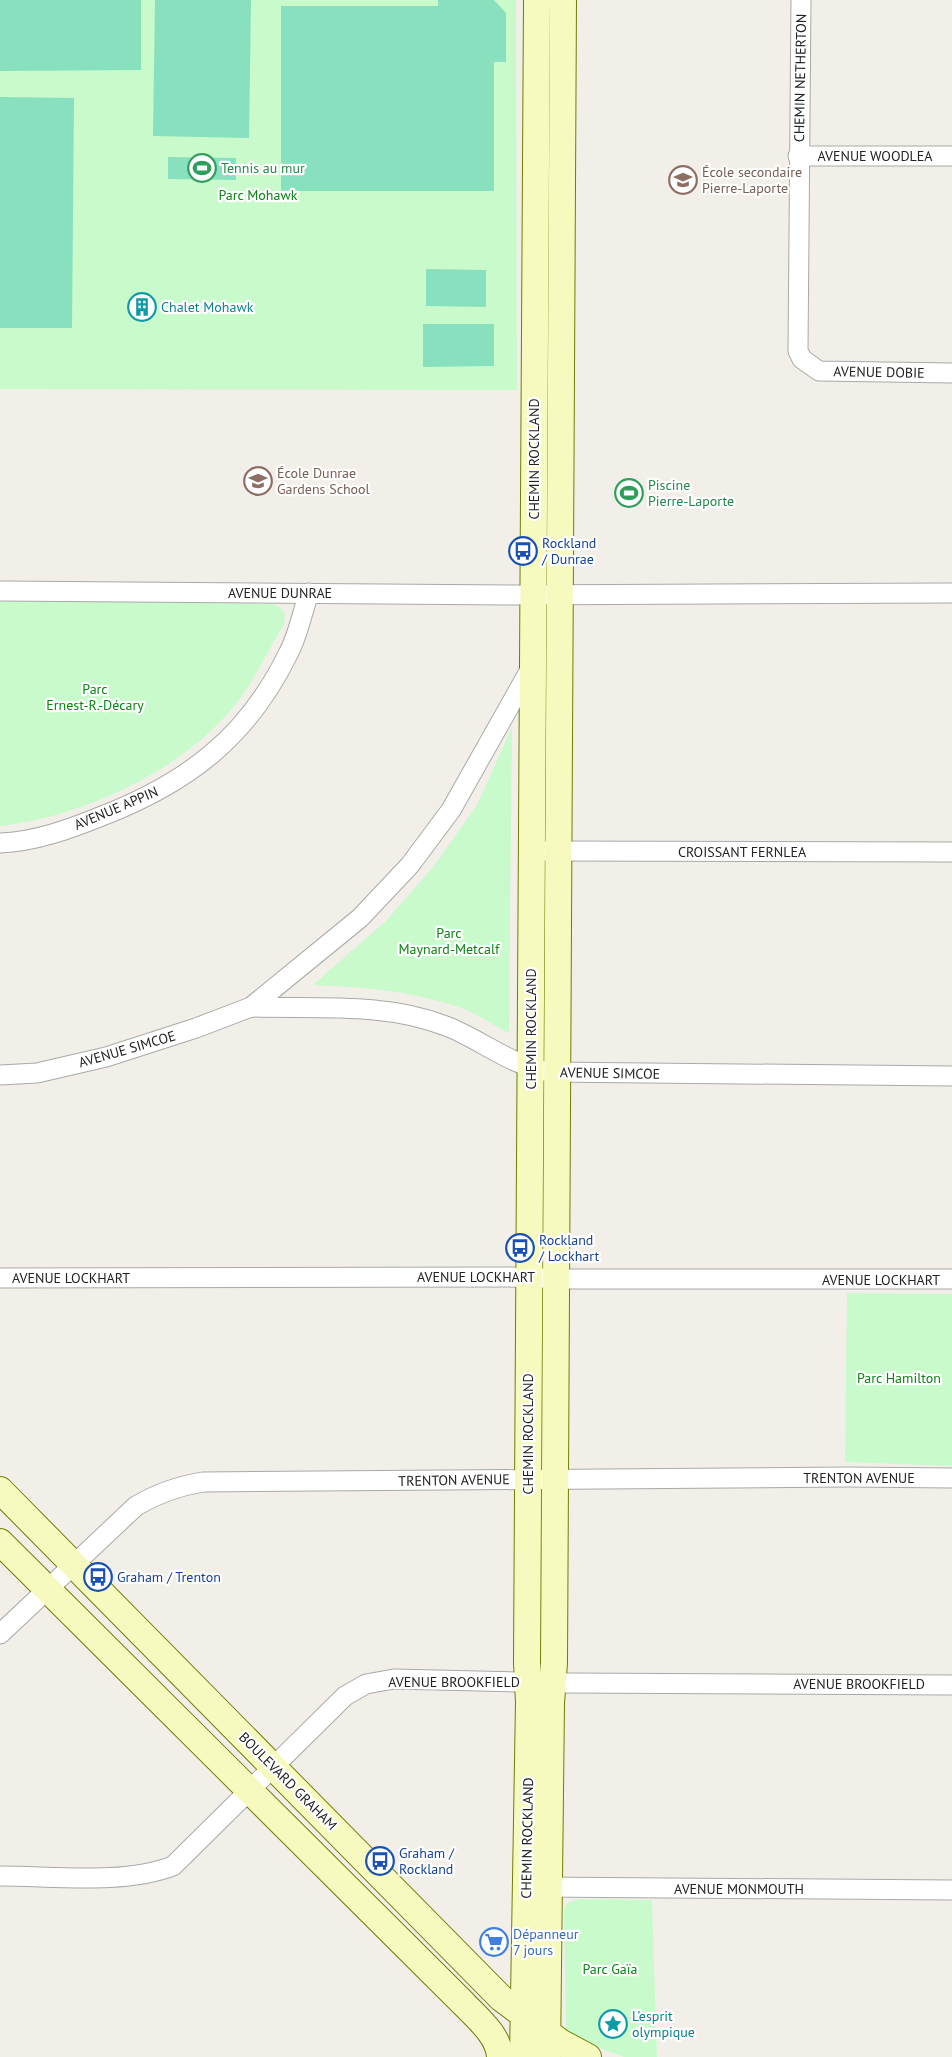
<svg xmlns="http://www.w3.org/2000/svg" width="952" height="2057" viewBox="0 0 952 2057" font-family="'PT Sans',sans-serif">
	<rect width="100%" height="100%" fill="#f2efe9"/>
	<g fill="#c8facc">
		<path d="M 0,0 L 516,0 L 517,390 L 0,389 Z"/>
		<path d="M 0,600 L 272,604 L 280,607 L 285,614 L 284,624 C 271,645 260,669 246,690 C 196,765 88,816 0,826 Z"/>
		<path d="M 512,727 L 509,1033 C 493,1025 477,1014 461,1008 C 413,991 363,987 313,985 L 386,921 L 434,866 L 477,805 Z"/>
		<path d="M 847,1293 L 952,1294 L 952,1466 L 845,1462 Z"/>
		<path d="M 580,1899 L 652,1900 L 657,2057 L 624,2057 L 581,2041 L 566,2030 L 564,1908 L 569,1902 Z"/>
	</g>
	<g fill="#88e0be">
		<path d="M 0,0 L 141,0 L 141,70 L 0,71 Z"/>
		<path d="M 155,0 L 251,0 L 249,138 L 153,136 Z"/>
		<path d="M 438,0 L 494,0 L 506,13 L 506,62 L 494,62 L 494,191 L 281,191 L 281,6 L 438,6 Z"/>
		<path d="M 0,97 L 74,98 L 72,328 L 0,328 Z"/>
		<path d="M 168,157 L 236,158 L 236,180 L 168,179 Z"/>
		<path d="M 426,269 L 486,270 L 486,307 L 426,306 Z"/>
		<path d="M 423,324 L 494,324 L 494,366 L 423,367 Z"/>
	</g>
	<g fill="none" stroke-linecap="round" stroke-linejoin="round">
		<defs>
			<g id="street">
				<path d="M 801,0 L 798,351 L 802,359 L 819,371 L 952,373"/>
				<path d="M 798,156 L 952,156"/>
				<path d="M 0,591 L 511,595 L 952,593"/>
				<path d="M 0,843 C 34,842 70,829 102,816 C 187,783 247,738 288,654 C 298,636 302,613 309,593"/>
				<path d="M 546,851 L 952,852"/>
				<path d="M 251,1007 C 315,1009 385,1002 446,1026 C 482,1040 511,1066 550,1072 L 952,1076"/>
				<path d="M 0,1075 L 37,1073 L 106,1057 L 196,1028 L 251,1007 L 360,918 L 410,865 L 451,810 L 531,668"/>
				<path d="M 0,1278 L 509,1277 L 571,1279 L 952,1279"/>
				<path d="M 0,1634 L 136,1506 C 158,1493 178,1486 203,1482 L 848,1477 L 952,1478"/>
				<path d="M 0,1876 C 53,1876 124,1885 173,1866 L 345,1696 L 366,1684 L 394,1679 L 567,1683 L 952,1685"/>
				<path d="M 538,1887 L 952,1890"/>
			</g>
			<g id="secondary">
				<path d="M 0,1490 L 501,1998 L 560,2042 L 588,2057"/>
				<path d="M 0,1542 L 463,2003 C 477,2018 499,2035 500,2057"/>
				<path d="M 523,2057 L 529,1702 L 527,1663 L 537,0"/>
				<path d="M 547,2057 L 551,1703 L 554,1663 L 563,0"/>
			</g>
		</defs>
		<use href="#street" stroke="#a9a9a9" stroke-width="21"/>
		<use href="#secondary" stroke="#707d05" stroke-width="28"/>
		<use href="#street" stroke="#fff" stroke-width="19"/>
		<use href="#secondary" stroke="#f7fabf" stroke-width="26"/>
	</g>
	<defs>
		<symbol id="stadium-ring" viewBox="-11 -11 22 22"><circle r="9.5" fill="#fff" stroke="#2e9e5b" stroke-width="1.5"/><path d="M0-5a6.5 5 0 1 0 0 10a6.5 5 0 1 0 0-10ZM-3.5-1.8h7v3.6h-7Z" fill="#2e9e5b"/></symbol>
		<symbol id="school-ring" viewBox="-11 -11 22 22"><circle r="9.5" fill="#fff" stroke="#8d6e63" stroke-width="1.5"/><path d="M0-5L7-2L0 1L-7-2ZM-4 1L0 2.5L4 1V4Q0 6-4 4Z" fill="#8d6e63"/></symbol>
		<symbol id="building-ring" viewBox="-11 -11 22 22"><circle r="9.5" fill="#fff" stroke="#0f9aa8" stroke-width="1.5"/><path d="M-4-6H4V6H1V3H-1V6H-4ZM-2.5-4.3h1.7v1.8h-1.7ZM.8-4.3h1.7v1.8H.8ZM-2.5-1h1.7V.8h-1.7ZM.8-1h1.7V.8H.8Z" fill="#0f9aa8"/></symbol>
		<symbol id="bus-ring" viewBox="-11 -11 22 22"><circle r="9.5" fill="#fff" stroke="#1a4fb4" stroke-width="1.5"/><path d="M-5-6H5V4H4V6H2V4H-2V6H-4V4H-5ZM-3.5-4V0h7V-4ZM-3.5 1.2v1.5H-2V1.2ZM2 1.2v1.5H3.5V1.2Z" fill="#1a4fb4"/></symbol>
		<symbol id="supermarket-ring" viewBox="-11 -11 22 22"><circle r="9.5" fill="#fff" stroke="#3f7fe0" stroke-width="1.5"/><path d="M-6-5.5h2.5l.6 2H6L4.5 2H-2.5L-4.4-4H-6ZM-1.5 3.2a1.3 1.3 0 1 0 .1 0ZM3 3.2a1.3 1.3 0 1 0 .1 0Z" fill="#3f7fe0"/></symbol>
		<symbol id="sight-ring" viewBox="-11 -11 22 22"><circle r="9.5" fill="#fff" stroke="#0f9aa8" stroke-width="1.5"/><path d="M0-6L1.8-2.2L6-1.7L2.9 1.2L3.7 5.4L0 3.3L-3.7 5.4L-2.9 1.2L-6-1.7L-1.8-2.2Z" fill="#0f9aa8"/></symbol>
	</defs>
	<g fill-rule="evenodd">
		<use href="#stadium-ring" x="186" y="152" width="32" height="32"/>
		<use href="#school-ring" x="667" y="164" width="32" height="32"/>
		<use href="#building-ring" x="126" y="291" width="32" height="32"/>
		<use href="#school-ring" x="242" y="465" width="32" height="32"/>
		<use href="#stadium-ring" x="613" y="477" width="32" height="32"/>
		<use href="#bus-ring" x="507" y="535" width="32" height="32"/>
		<use href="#bus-ring" x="504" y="1232" width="32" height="32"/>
		<use href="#bus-ring" x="82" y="1561" width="32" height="32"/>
		<use href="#bus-ring" x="364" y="1845" width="32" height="32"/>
		<use href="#supermarket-ring" x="478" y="1926" width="32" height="32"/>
		<use href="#sight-ring" x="597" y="2008" width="32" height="32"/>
	</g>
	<g text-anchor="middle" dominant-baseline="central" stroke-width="4.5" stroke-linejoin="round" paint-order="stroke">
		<g font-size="14" fill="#222" stroke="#fff">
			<text transform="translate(800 78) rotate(-89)">CHEMIN NETHERTON</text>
			<text x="875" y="156">AVENUE WOODLEA</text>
			<text transform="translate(879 372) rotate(1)">AVENUE DOBIE</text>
			<text transform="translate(534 459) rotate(-90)">CHEMIN ROCKLAND</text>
			<text x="280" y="593">AVENUE DUNRAE</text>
			<text transform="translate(116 808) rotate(-23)">AVENUE APPIN</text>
			<text x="742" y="852">CROISSANT FERNLEA</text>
			<text transform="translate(531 1029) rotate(-90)">CHEMIN ROCKLAND</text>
			<text transform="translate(127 1049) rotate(-16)">AVENUE SIMCOE</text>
			<text transform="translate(610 1073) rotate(1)">AVENUE SIMCOE</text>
			<text x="476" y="1277">AVENUE LOCKHART</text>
			<text x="71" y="1278">AVENUE LOCKHART</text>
			<text x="881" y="1280">AVENUE LOCKHART</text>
			<text transform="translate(528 1434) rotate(-90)">CHEMIN ROCKLAND</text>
			<text x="859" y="1478">TRENTON AVENUE</text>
			<text transform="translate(454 1480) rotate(-1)">TRENTON AVENUE</text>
			<text x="454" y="1682">AVENUE BROOKFIELD</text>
			<text x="859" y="1684">AVENUE BROOKFIELD</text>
			<text transform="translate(288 1781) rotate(45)">BOULEVARD GRAHAM</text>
			<text transform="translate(527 1838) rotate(-89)">CHEMIN ROCKLAND</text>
			<text x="739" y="1889">AVENUE MONMOUTH</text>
		</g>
		<g font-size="14" fill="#27864d" stroke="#fff" text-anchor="start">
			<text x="221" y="168">Tennis au mur</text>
			<text x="648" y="485">Piscine<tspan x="648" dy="16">Pierre-Laporte</tspan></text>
		</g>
		<g font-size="14" fill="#785e54" stroke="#fff" text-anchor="start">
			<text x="702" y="172">École secondaire<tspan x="702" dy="16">Pierre-Laporte</tspan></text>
			<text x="277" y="473">École Dunrae<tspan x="277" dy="16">Gardens School</tspan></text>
		</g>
		<g font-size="14" fill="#0c8416" stroke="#fff">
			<text x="258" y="195">Parc Mohawk</text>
			<text x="95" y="689">Parc<tspan x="95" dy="16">Ernest-R.-Décary</tspan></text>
			<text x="449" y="933">Parc<tspan x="449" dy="16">Maynard-Metcalf</tspan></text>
			<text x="899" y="1378">Parc Hamilton</text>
			<text x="610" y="1969">Parc Gaïa</text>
		</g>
		<g font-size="14" fill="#0d838f" stroke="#fff" text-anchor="start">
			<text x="161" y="307">Chalet Mohawk</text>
			<text x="632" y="2016">L’esprit<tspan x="632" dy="16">olympique</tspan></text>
		</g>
		<g font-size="14" fill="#164399" stroke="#fff" text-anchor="start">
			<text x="542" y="543">Rockland<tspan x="542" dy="16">/ Dunrae</tspan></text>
			<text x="539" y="1240">Rockland<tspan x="539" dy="16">/ Lockhart</tspan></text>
			<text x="117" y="1577">Graham / Trenton</text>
			<text x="399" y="1853">Graham /<tspan x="399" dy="16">Rockland</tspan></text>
		</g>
		<g font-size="14" fill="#366cbe" stroke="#fff" text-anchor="start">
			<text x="513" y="1934">Dépanneur<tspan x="513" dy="16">7 jours</tspan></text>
		</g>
	</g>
</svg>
